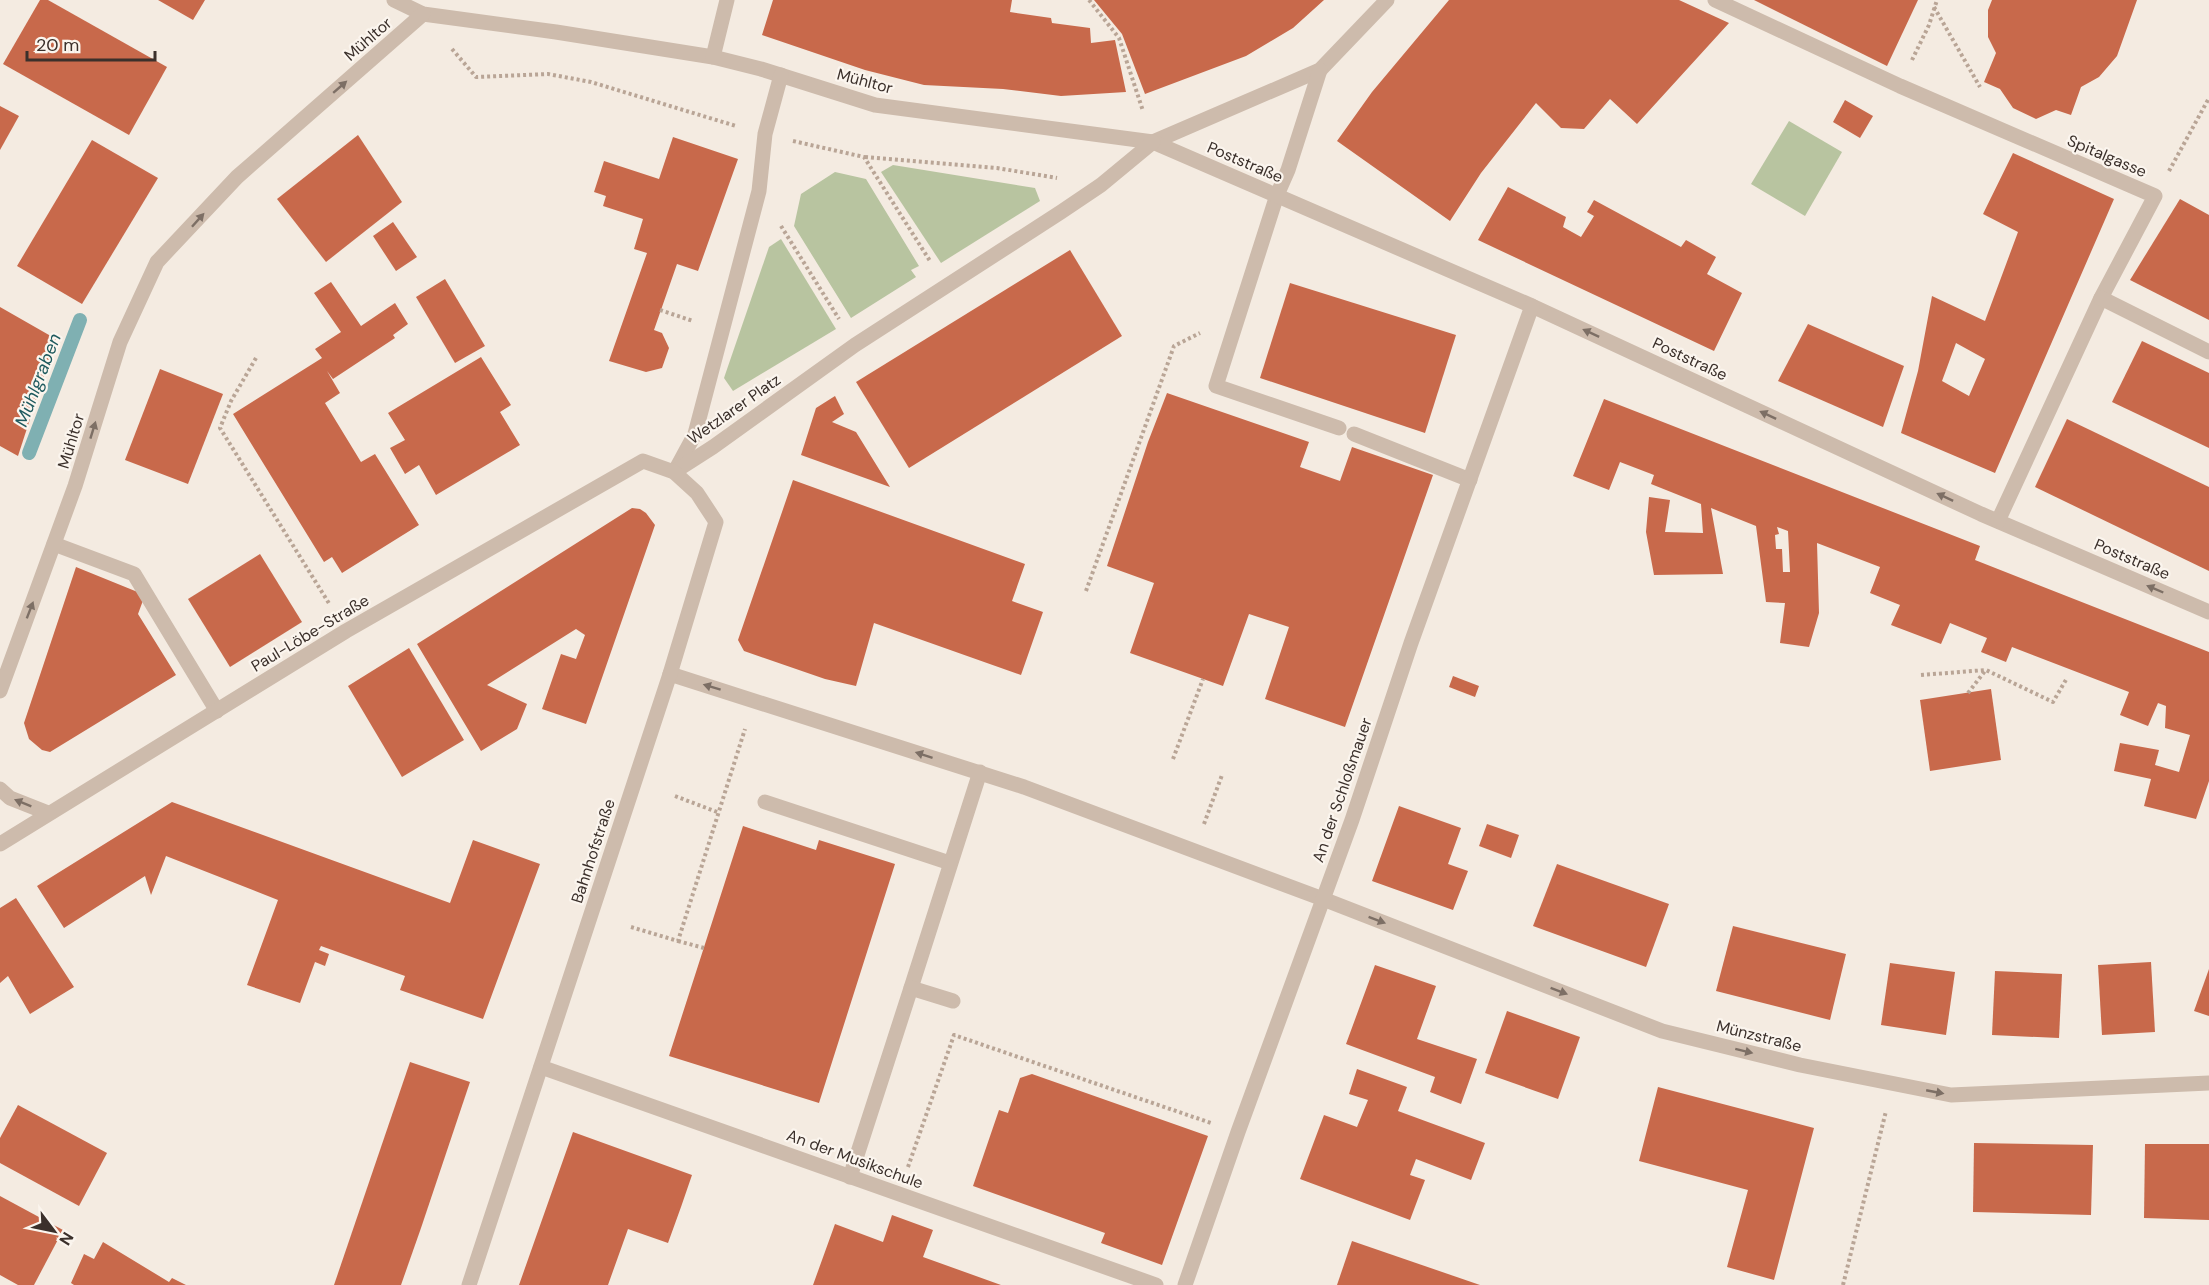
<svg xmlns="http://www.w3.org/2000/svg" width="2209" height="1285" viewBox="0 0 2209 1285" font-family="'DM Sans',sans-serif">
	<rect width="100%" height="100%" fill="#f4ebe1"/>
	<g fill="#b8c4a0">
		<path d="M 1789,121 L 1842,152 L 1805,216 L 1751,184 Z"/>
		<path d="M 893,165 L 1035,188 L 1040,201 L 941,263 L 881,172 Z"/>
		<path d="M 835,172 L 866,179 L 919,266 L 911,270 L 916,277 L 851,318 L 794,226 L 801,194 Z"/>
		<path d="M 781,239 L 836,329 L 733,391 L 724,378 L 769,247 Z"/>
	</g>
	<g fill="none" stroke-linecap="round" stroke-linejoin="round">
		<path stroke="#7fb0b2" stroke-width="14" d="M 29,453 L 80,320"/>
	</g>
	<g fill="#c8694b" fill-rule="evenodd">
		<path d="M 40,0 L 48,0 L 167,67 L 129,135 L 3,64 Z"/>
		<path d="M 158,0 L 205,0 L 193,20 Z"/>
		<path d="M 773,0 L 1012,0 L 1010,12 L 1051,18 L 1052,23 L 1090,28 L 1091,43 L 1115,40 L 1126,92 L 1061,96 L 1003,89 L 924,85 L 865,70 L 762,35 Z"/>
		<path d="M 1094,0 L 1324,0 L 1293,28 L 1246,56 L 1145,94 L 1122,34 Z"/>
		<path d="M 1449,0 L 1679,0 L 1729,23 L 1637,124 L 1610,99 L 1584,129 L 1561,128 L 1536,103 L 1481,173 L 1450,221 L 1337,141 L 1372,92 Z"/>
		<path d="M 1754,0 L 1918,0 L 1887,66 Z"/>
		<path d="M 1992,0 L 2137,0 L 2117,56 L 2099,77 L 2081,87 L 2071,115 L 2056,110 L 2036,119 L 2013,108 L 2000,89 L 1984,82 L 1996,53 L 1988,37 L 1988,10 Z"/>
		<path d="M 1845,100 L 1873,116 L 1860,138 L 1833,122 Z"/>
		<path d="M 0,106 L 19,116 L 0,150 Z"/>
		<path d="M 358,135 L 402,202 L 326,262 L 277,199 Z"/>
		<path d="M 673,137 L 738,159 L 698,271 L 677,264 L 654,330 L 662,333 L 669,348 L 662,368 L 646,372 L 609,361 L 647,253 L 634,249 L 643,219 L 603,206 L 606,196 L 594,192 L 604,161 L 659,179 Z"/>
		<path d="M 92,140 L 158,178 L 82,304 L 17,266 Z"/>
		<path d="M 2013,153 L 2114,199 L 1995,473 L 1901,433 L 1918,371 L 1932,296 L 1985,321 L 2018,232 L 1983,214 ZM 1956,343 L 1985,359 L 1969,396 L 1942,381 Z"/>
		<path d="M 1508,187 L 1566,217 L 1563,227 L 1581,237 L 1594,216 L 1587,212 L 1594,200 L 1681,247 L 1686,240 L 1716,257 L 1707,274 L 1742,293 L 1714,351 L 1478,240 Z"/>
		<path d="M 2180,199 L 2209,215 L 2209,320 L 2130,280 Z"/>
		<path d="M 393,222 L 417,257 L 396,271 L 373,236 Z"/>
		<path d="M 1070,250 L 1122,336 L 909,468 L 856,382 Z"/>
		<path d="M 445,279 L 485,346 L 455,363 L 416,297 Z"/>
		<path d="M 331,282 L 361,326 L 395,303 L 408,324 L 393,335 L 395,338 L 333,379 L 327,371 L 340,393 L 325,403 L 361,462 L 375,454 L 419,525 L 342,573 L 332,557 L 324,562 L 233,414 L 322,358 L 315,349 L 341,332 L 314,293 Z"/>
		<path d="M 1290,283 L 1456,335 L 1425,433 L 1260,378 Z"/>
		<path d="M 0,307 L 56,339 L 18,456 L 0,446 Z"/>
		<path d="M 1808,324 L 1904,366 L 1883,427 L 1778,381 Z"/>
		<path d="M 2142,341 L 2209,373 L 2209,448 L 2112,402 Z"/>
		<path d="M 481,357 L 511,405 L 500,412 L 520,445 L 436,495 L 419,465 L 405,474 L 390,448 L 405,440 L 388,413 Z"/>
		<path d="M 160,369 L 223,394 L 188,484 L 125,460 Z"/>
		<path d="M 1167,393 L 1309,442 L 1300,467 L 1340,481 L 1352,447 L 1433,475 L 1345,727 L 1265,699 L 1289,627 L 1249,614 L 1223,686 L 1130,653 L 1154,583 L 1107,566 L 1148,442 Z"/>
		<path d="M 835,396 L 844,414 L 832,422 L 856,432 L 890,487 L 801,455 L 816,408 Z"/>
		<path d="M 1604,399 L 1980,546 L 1975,560 L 2209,652 L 2209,781 L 2196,819 L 2144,806 L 2151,779 L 2114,771 L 2120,743 L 2159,750 L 2155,765 L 2179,772 L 2190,735 L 2165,728 L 2166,706 L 2158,703 L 2148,726 L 2120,715 L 2129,692 L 2012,647 L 2006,662 L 1981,652 L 1987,638 L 1950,623 L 1941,644 L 1891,625 L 1900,605 L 1870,593 L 1880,567 L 1817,543 L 1819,613 L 1809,647 L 1780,643 L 1785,603 L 1766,602 L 1756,526 L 1711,508 L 1723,574 L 1654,575 L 1646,532 L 1649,497 L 1670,500 L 1665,532 L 1703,533 L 1701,504 L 1651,484 L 1654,475 L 1620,462 L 1609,490 L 1573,476 ZM 1777,527 L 1788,531 L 1790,572 L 1783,572 L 1782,549 L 1776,549 L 1775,535 L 1779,534 Z"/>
		<path d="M 2067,419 L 2209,487 L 2209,571 L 2035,487 Z"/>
		<path d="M 793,480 L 1025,564 L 1012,601 L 1043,612 L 1021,675 L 874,623 L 856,686 L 825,679 L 744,651 L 738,640 Z"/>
		<path d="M 632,508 L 640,509 L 646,513 L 655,525 L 586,724 L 542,709 L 561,654 L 576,659 L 585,635 L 576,629 L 487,685 L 527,704 L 517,729 L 481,751 L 417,644 Z"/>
		<path d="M 260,554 L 302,622 L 230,667 L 188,599 Z"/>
		<path d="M 76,567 L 145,595 L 138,614 L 176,675 L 50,752 L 42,750 L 29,739 L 24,723 Z"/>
		<path d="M 409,648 L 464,740 L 402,777 L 348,686 Z"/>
		<path d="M 1453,676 L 1479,686 L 1475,697 L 1449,687 Z"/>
		<path d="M 1991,689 L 2001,760 L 1930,771 L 1920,700 Z"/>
		<path d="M 172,802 L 450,903 L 473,840 L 540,864 L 483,1019 L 400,990 L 405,976 L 321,946 L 319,950 L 329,954 L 325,966 L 315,962 L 300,1003 L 247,985 L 278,900 L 166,856 L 151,895 L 145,876 L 64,928 L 37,886 Z"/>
		<path d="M 1399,806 L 1461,828 L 1448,864 L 1468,871 L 1453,910 L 1372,881 Z"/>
		<path d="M 1487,824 L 1519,835 L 1511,858 L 1479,846 Z"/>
		<path d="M 743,826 L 816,850 L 819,840 L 895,864 L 819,1103 L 669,1056 Z"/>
		<path d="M 1557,864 L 1669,904 L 1646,967 L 1533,926 Z"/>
		<path d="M 16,898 L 74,987 L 30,1014 L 8,976 L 0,983 L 0,908 Z"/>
		<path d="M 1733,926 L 1846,954 L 1830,1020 L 1716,991 Z"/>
		<path d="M 2151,962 L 2155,1032 L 2102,1035 L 2098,965 Z"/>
		<path d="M 1890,963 L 1955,972 L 1946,1035 L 1881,1025 Z"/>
		<path d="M 1375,965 L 1436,986 L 1417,1039 L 1477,1059 L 1461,1104 L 1430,1092 L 1435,1077 L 1346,1044 Z"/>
		<path d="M 2209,969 L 2209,1016 L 2194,1011 Z"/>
		<path d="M 1995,971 L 2062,974 L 2059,1038 L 1992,1035 Z"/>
		<path d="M 1507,1011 L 1580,1037 L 1558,1099 L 1485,1073 Z"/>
		<path d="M 410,1062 L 470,1082 L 421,1228 L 401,1285 L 334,1285 Z"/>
		<path d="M 1357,1069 L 1407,1087 L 1398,1111 L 1485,1143 L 1471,1180 L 1416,1159 L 1410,1175 L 1425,1180 L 1410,1220 L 1300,1179 L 1324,1115 L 1357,1127 L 1368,1100 L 1349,1094 Z"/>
		<path d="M 1032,1074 L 1208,1136 L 1162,1265 L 1101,1243 L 1105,1233 L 973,1186 L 999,1110 L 1008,1113 L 1020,1078 Z"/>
		<path d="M 1658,1087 L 1814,1128 L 1774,1280 L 1727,1267 L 1748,1190 L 1639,1161 Z"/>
		<path d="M 18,1105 L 107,1153 L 79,1206 L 0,1163 L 0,1138 Z"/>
		<path d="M 573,1132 L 692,1175 L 681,1207 L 668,1243 L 628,1229 L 608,1285 L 519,1285 Z"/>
		<path d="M 1974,1143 L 2093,1145 L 2091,1215 L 1973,1212 Z"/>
		<path d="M 2145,1144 L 2209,1144 L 2209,1220 L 2144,1218 Z"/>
		<path d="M 0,1196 L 63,1230 L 34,1285 L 18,1285 L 0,1275 Z"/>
		<path d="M 892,1215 L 933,1230 L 923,1257 L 1001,1285 L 813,1285 L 835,1224 L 883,1242 Z"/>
		<path d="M 1352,1241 L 1480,1285 L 1337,1285 Z"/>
		<path d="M 103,1242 L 169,1282 L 172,1278 L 186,1285 L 74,1285 L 71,1283 L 84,1254 L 94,1259 Z"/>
	</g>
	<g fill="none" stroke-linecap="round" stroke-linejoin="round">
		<g stroke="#b9a596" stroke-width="4" stroke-dasharray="3 3" stroke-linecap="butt">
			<path d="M 1089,0 L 1119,38 L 1143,111"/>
			<path d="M 1934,7 L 1980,87"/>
			<path d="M 452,49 L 476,77 L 548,74 L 591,82 L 736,126"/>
			<path d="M 1912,60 L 1929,25 L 1937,0"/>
			<path d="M 793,141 L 864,157 L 930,261"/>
			<path d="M 865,157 L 997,168 L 1057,178"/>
			<path d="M 2169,171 L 2209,98"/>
			<path d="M 781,226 L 839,319"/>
			<path d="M 660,310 L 693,321"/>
			<path d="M 256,358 L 231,401 L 220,428 L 330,605"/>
			<path d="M 1086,591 L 1174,346 L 1200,333"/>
			<path d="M 1921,675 L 1986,670 L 2053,702 L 2067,678"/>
			<path d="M 1968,693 L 1985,671"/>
			<path d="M 1173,759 L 1203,679"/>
			<path d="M 675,796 L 717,812"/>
			<path d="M 1204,824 L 1222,775"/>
			<path d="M 631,927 L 678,941 L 745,729"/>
			<path d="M 678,941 L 704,948"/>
			<path d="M 908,1167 L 954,1035 L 1211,1123"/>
			<path d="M 1843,1285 L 1886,1111"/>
		</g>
		<g stroke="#cdbbac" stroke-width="15">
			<path d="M 1277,195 L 1216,386 L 1339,428"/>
			<path d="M 1354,434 L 1470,480"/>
			<path d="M 54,544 L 134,574 L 217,711"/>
			<path d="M 765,802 L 950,863"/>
			<path d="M 911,988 L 980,772"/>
			<path d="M 850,1177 L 911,988 L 953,1001"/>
		</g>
		<g stroke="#cdbbac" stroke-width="15">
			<path d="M 1153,142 L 1320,70 L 1387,0"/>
			<path d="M 1277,195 L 1288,170 L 1320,70"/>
		</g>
		<g stroke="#cdbbac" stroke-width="15">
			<path d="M 394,0 L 423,14 L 556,32 L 713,57 L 761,69 L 875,105 L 1153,142 L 1532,306 L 1981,514 L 2209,612"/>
			<path d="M 1715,0 L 1900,86 L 2155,196 L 2101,298 L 1998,521"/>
			<path d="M 713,57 L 727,0"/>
			<path d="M 2101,298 L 2209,352"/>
			<path d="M 676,469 L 695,434 L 759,191 L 765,134 L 781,75"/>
			<path d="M 674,472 L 713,447 L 855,345 L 1061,212 L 1101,185 L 1153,142"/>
			<path d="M 670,674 L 1024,787 L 1323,899 L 1662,1031 L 1800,1065 L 1951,1095 L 2209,1083"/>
			<path d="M 0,691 L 75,486 L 120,342 L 157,262 L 237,177 L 423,14"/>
			<path d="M 0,789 L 10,798 L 48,813"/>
			<path d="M 0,844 L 346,631 L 643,461 L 674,472 L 697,493 L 716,522 L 670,674 L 469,1285"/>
			<path d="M 541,1067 L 1156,1285"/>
			<path d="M 1185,1285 L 1238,1132 L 1352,820 L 1411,643 L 1532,306"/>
		</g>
	</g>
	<defs><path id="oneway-solid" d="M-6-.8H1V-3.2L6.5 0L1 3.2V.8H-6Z" transform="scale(1.5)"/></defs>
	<g fill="#7d6f65">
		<use href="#oneway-solid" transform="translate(340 87) rotate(-41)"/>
		<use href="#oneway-solid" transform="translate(198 220) rotate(-48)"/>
		<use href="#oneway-solid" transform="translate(1591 333) rotate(-155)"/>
		<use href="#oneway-solid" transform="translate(1768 415) rotate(-155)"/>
		<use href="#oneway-solid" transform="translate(93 430) rotate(-73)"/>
		<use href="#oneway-solid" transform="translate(1945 497) rotate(-155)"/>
		<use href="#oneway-solid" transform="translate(2155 589) rotate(-157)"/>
		<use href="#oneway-solid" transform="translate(30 610) rotate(-69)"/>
		<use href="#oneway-solid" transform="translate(712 687) rotate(-163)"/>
		<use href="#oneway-solid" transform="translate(924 755) rotate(-162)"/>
		<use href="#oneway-solid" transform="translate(23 803) rotate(-158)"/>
		<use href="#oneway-solid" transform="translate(1377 920) rotate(21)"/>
		<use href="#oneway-solid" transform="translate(1559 991) rotate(21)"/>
		<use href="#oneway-solid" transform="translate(1744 1051) rotate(14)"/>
		<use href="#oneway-solid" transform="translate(1935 1092) rotate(11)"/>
	</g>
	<g text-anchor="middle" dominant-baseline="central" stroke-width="4.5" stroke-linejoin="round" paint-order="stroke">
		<g font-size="16" fill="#3b302b" stroke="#fbf5ee">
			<text transform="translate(368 39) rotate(-41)">Mühltor</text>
			<text transform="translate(865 81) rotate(15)">Mühltor</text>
			<text transform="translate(2107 156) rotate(23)">Spitalgasse</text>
			<text transform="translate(1245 162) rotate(23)">Poststraße</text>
			<text transform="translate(1690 359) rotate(25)">Poststraße</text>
			<text transform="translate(734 409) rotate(-35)">Wetzlarer Platz</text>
			<text transform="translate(71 441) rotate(-73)">Mühltor</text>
			<text transform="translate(2132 559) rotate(23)">Poststraße</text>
			<text transform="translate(310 633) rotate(-31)">Paul-Löbe-Straße</text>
			<text transform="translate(1342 790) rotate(-71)">An der Schloßmauer</text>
			<text transform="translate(593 851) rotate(-72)">Bahnhofstraße</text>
			<text transform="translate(1759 1036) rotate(14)">Münzstraße</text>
			<text transform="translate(855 1159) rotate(20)">An der Musikschule</text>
		</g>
		<g font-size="18" font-style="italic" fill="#1f5a5e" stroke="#fbf5ee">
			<text transform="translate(38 380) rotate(-69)">Mühlgraben</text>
		</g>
	</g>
	<g transform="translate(54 1231) rotate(122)" stroke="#fbf5ee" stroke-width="4.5" paint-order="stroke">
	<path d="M0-4.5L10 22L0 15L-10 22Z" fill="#3b302b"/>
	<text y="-9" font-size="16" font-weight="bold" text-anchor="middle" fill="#3b302b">N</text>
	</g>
	<path d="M27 51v9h128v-9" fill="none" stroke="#3b302b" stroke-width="3"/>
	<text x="36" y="51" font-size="18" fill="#3b302b" stroke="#fbf5ee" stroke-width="4.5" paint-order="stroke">20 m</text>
</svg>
